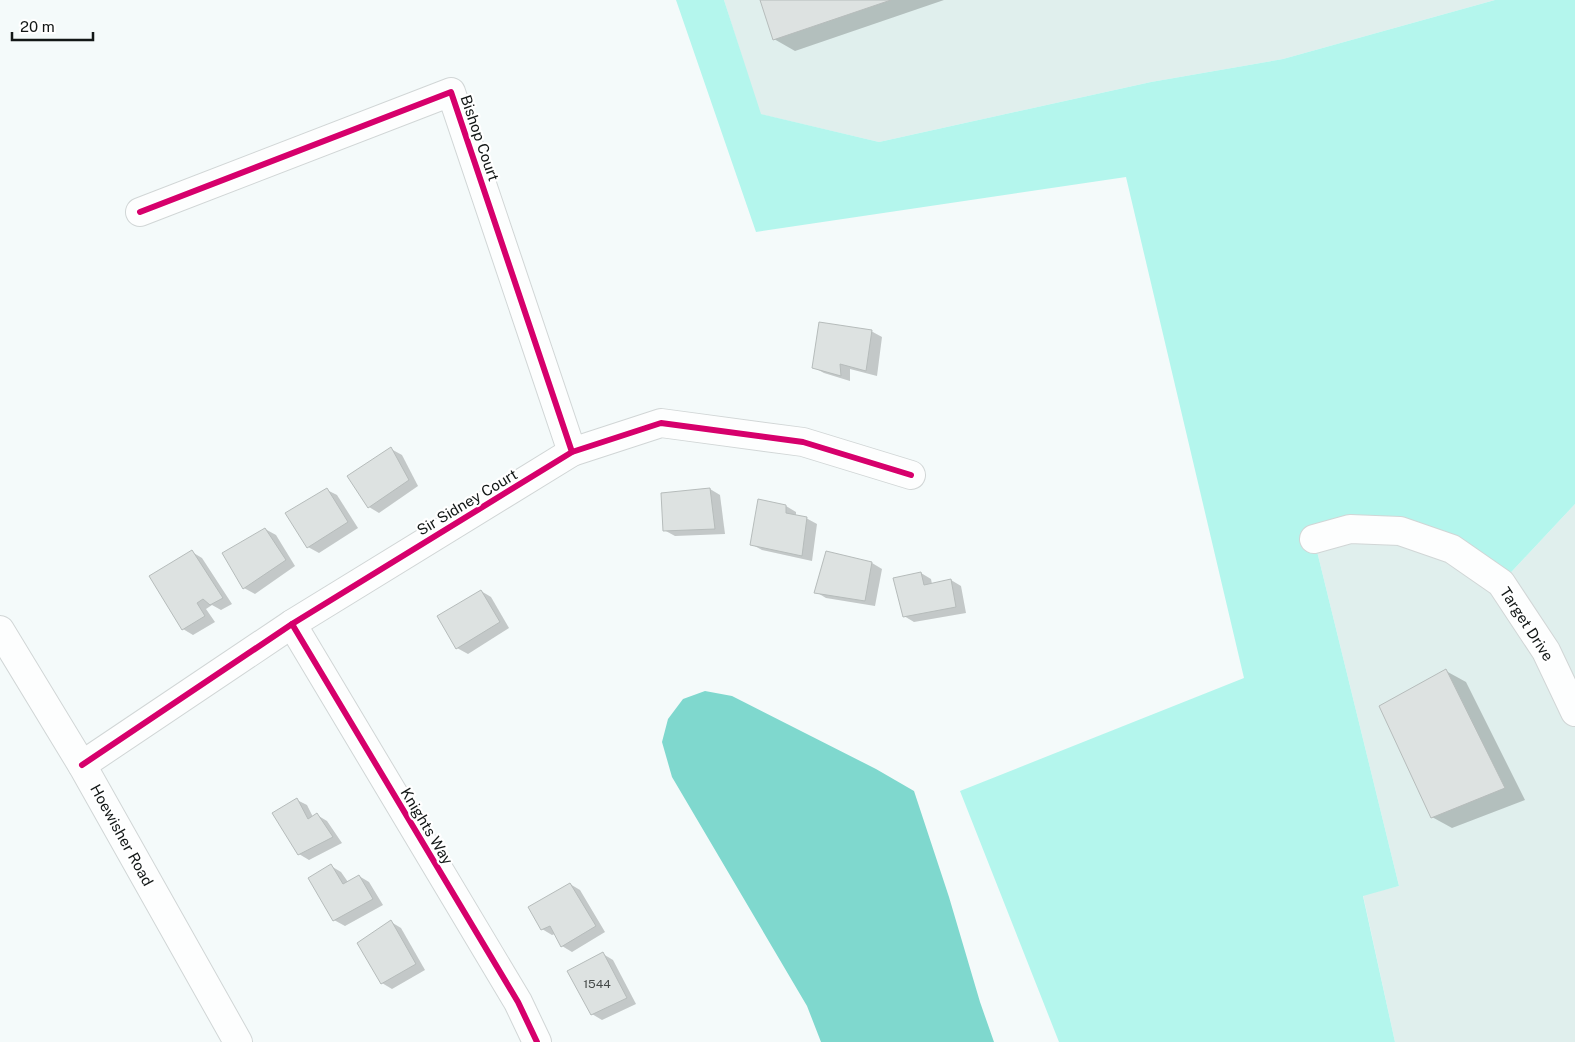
<svg xmlns="http://www.w3.org/2000/svg" width="1575" height="1042" viewBox="0 0 1575 1042" font-family="'Public Sans',sans-serif">
	<rect width="100%" height="100%" fill="#f4fafa"/>
	<g fill="#e0efed">
		<path d="M 724,0 L 1495,0 L 1283,59 L 1151,82 L 879,142 L 760,114 Z"/>
		<path d="M 1575,504 L 1575,1042 L 1395,1042 L 1363,895 L 1399,886 L 1314,539 L 1400,531 L 1501,583 Z"/>
	</g>
	<path fill="#b4f6ed" d="M 676,0 L 724,0 L 761,114 L 879,142 L 1151,82 L 1283,59 L 1495,0 L 1575,0 L 1575,504 L 1501,583 L 1400,531 L 1314,539 L 1399,886 L 1363,896 L 1395,1042 L 1059,1042 L 960,791 L 1244,678 L 1126,177 L 756,232 Z"/>
	<path fill="#7fd8ce" d="M 705,691 L 732,696 L 876,769 L 914,791 L 949,897 L 980,1002 L 994,1042 L 821,1042 L 807,1006 L 672,777 L 662,742 L 668,719 L 683,699 Z"/>
	<g fill="#0003">
		<path d="M 761,0 L 944,0 L 795,51 L 774,39 Z"/>
		<path d="M 871,331 L 882,337 L 877,376 L 850,369 L 850,381 L 824,373 L 813,367 Z"/>
		<path d="M 391,449 L 402,455 L 418,486 L 379,513 L 369,507 Z"/>
		<path d="M 710,489 L 720,495 L 725,534 L 675,536 L 664,530 Z"/>
		<path d="M 327,490 L 337,495 L 358,528 L 319,553 L 308,547 Z"/>
		<path d="M 786,506 L 796,512 L 796,516 L 806,518 L 817,524 L 812,561 L 762,550 L 751,544 Z"/>
		<path d="M 265,529 L 276,535 L 295,566 L 255,594 L 244,588 Z"/>
		<path d="M 192,552 L 202,558 L 232,604 L 221,610 L 212,605 L 206,609 L 215,622 L 193,635 L 183,629 Z"/>
		<path d="M 872,563 L 882,569 L 875,606 L 826,598 L 816,592 Z"/>
		<path d="M 921,573 L 931,579 L 932,584 L 951,580 L 961,586 L 966,613 L 914,622 L 904,616 Z"/>
		<path d="M 481,591 L 491,597 L 509,628 L 468,654 L 457,648 Z"/>
		<path d="M 1446,671 L 1466,682 L 1525,800 L 1452,828 L 1432,817 Z"/>
		<path d="M 297,800 L 307,805 L 313,817 L 317,815 L 327,821 L 342,843 L 309,860 L 299,854 Z"/>
		<path d="M 331,866 L 341,872 L 348,882 L 359,876 L 369,882 L 383,905 L 345,926 L 334,920 Z"/>
		<path d="M 570,884 L 580,890 L 605,932 L 572,952 L 562,946 L 555,934 L 552,935 L 542,929 Z"/>
		<path d="M 391,922 L 401,928 L 425,970 L 392,989 L 382,983 Z"/>
		<path d="M 603,954 L 613,960 L 636,1004 L 602,1020 L 592,1014 Z"/>
	</g>
	<g fill="#dde2e1" stroke="#b6bcbb">
		<path d="M 760,0 L 891,0 L 773,40 Z"/>
		<path d="M 819,322 L 872,330 L 866,371 L 840,364 L 841,376 L 812,368 Z"/>
		<path d="M 391,447 L 409,480 L 368,508 L 347,476 Z"/>
		<path d="M 327,488 L 348,522 L 307,548 L 285,513 Z"/>
		<path d="M 710,488 L 715,529 L 663,531 L 661,493 Z"/>
		<path d="M 758,499 L 786,505 L 786,513 L 807,517 L 802,556 L 750,545 Z"/>
		<path d="M 265,528 L 286,560 L 243,589 L 222,553 Z"/>
		<path d="M 192,550 L 223,598 L 210,605 L 203,599 L 197,603 L 205,616 L 182,630 L 149,576 Z"/>
		<path d="M 826,551 L 872,562 L 865,601 L 814,593 Z"/>
		<path d="M 921,572 L 924,585 L 951,579 L 956,607 L 903,617 L 893,578 Z"/>
		<path d="M 481,590 L 500,622 L 456,649 L 437,616 Z"/>
		<path d="M 1446,669 L 1505,788 L 1431,818 L 1379,706 Z"/>
		<path d="M 297,798 L 308,819 L 317,813 L 333,837 L 298,855 L 272,813 Z"/>
		<path d="M 331,864 L 343,884 L 359,875 L 373,899 L 333,921 L 308,878 Z"/>
		<path d="M 570,883 L 596,926 L 561,947 L 550,926 L 541,930 L 528,907 Z"/>
		<path d="M 391,920 L 416,964 L 381,984 L 357,943 Z"/>
		<path d="M 603,952 L 627,998 L 591,1015 L 567,971 Z"/>
	</g>
	<g fill="none" stroke-linecap="round" stroke-linejoin="round">
		<defs>
			<g id="minor">
				<path d="M 140,212 L 451,92 L 572,452"/>
				<path d="M 1314,539 L 1350,529 L 1400,531 L 1452,549 L 1501,583 L 1546,651 L 1575,712"/>
				<path d="M 292,624 L 518,1002 L 537,1042"/>
				<path d="M 0,630 L 82,765 L 238,1042"/>
				<path d="M 82,765 L 292,624 L 572,452 L 661,423 L 803,442 L 911,475"/>
			</g>
		</defs>
		<use href="#minor" stroke="#d1d6d6" stroke-width="30"/>
		<use href="#minor" stroke="#fdfefe" stroke-width="28"/>
		<defs>
			<g id="cycleway">
				<path d="M 140,212 L 451,92 L 572,452"/>
				<path d="M 292,624 L 518,1002 L 537,1042"/>
				<path d="M 82,765 L 292,624 L 572,452 L 661,423 L 803,442 L 911,475"/>
			</g>
		</defs>
		<use href="#cycleway" stroke="#fff" stroke-width="9"/>
		<use href="#cycleway" stroke="#d6006c" stroke-width="6"/>
	</g>
	<g text-anchor="middle" dominant-baseline="central" stroke-width="4.5" stroke-linejoin="round" paint-order="stroke">
		<g font-size="12" fill="#454a49">
			<text x="597" y="984">1544</text>
		</g>
		<g font-size="15" fill="#121716" stroke="#fff">
			<text transform="translate(480 138) rotate(71)">Bishop Court</text>
			<text transform="translate(467 502) rotate(-31)">Sir Sidney Court</text>
			<text transform="translate(1527 624) rotate(57)">Target Drive</text>
			<text transform="translate(427 826) rotate(59)">Knights Way</text>
			<text transform="translate(122 835) rotate(61)">Hoewisher Road</text>
		</g>
	</g>
	<path d="M12 32v8h81v-8" fill="none" stroke="#121716" stroke-width="2.5"/>
	<text x="20" y="32" font-size="15" fill="#121716" stroke="#ffffff" stroke-width="4" paint-order="stroke">20 m</text>
</svg>
